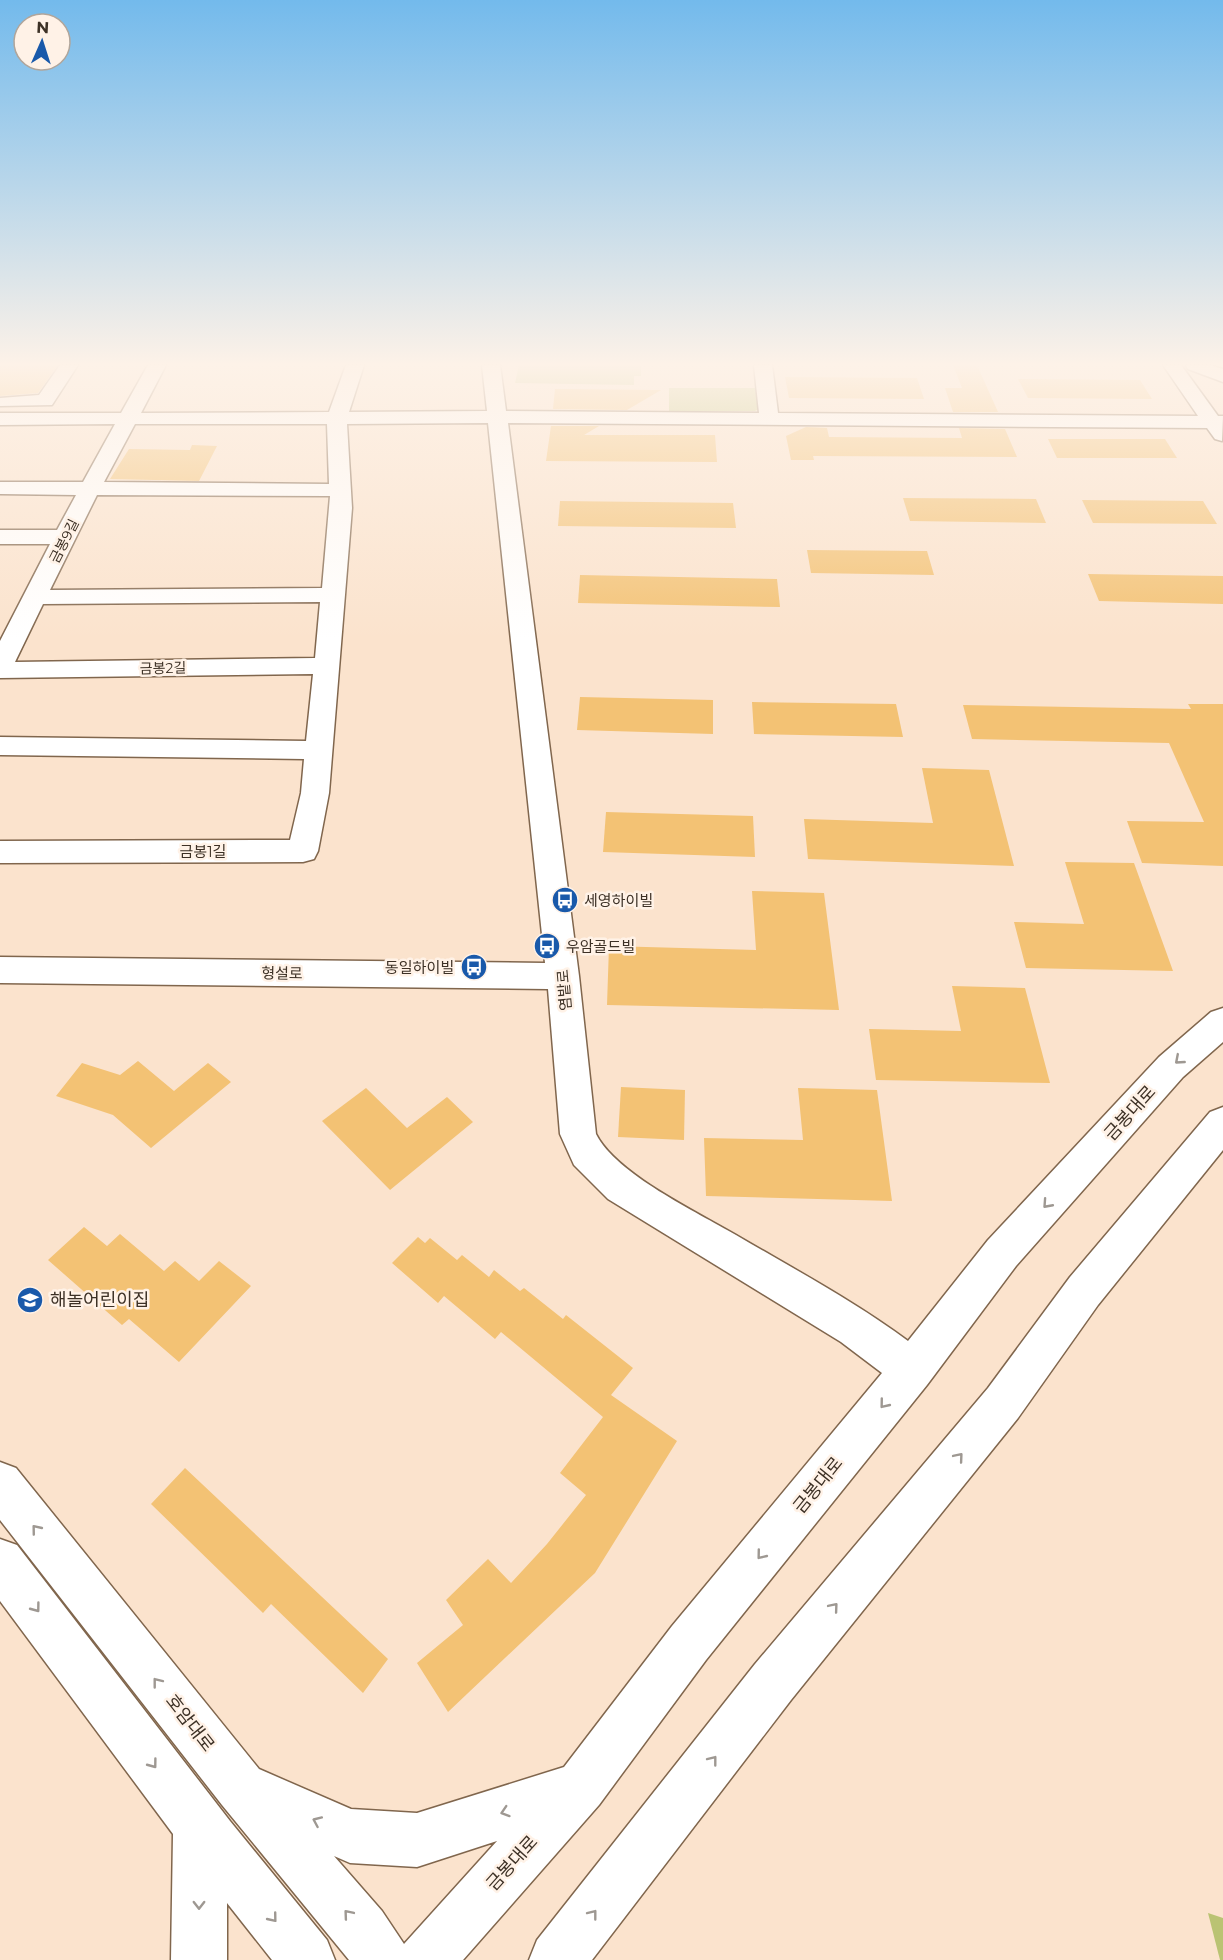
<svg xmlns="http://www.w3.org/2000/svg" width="1223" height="1960" viewBox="0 0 1223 1960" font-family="Montserrat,'Noto Sans KR',sans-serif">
	<rect width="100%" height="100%" fill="#fbe3cd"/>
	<g fill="#bac373">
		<path d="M 519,365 L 641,365 L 641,376 L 634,376 L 634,385 L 515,383 Z"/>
		<path d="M 669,388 L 757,388 L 759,409 L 755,411 L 669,411 Z"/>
		<path d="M 1208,1913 L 1223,1918 L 1223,1960 L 1220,1960 Z"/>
	</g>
	<g fill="#f3c274">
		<path d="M 0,365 L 58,365 L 38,393 L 0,396 Z"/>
		<path d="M 953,365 L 977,365 L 998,412 L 953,412 L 945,388 L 962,388 Z"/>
		<path d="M 785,377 L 917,378 L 924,399 L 789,398 Z"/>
		<path d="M 1018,379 L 1140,380 L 1152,399 L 1028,398 Z"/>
		<path d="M 555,389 L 661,390 L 627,410 L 553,409 Z"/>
		<path d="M 551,426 L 599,426 L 584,435 L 715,435 L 717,462 L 546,461 Z"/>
		<path d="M 806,427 L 827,428 L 829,437 L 962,438 L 959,428 L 1005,429 L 1017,457 L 813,456 L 814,460 L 791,460 L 786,436 Z"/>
		<path d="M 1048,439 L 1165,439 L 1177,458 L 1057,458 Z"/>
		<path d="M 192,445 L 217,446 L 199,481 L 110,479 L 129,449 L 190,450 Z"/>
		<path d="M 903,498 L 1036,499 L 1046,523 L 910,521 Z"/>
		<path d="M 1082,500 L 1203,501 L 1217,524 L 1093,523 Z"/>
		<path d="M 560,501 L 733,503 L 736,528 L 558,526 Z"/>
		<path d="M 807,550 L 927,551 L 934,575 L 811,573 Z"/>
		<path d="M 1088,574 L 1223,576 L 1223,604 L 1099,601 Z"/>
		<path d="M 580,575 L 777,579 L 780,607 L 578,603 Z"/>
		<path d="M 580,697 L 713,700 L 713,734 L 577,730 Z"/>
		<path d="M 752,702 L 896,704 L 903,737 L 754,734 Z"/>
		<path d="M 1188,704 L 1223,704 L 1223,866 L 1142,863 L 1127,821 L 1204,822 L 1169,743 L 972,739 L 963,705 L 1191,709 Z"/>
		<path d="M 922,768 L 989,770 L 1014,866 L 808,859 L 804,819 L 933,823 Z"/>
		<path d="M 606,812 L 753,816 L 755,857 L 603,852 Z"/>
		<path d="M 1065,862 L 1134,863 L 1173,971 L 1026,968 L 1014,922 L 1084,924 Z"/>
		<path d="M 752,891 L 824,893 L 839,1010 L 607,1005 L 609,946 L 756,950 Z"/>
		<path d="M 952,986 L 1025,988 L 1050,1083 L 876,1080 L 869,1029 L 961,1031 Z"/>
		<path d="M 138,1061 L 174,1091 L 208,1063 L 231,1082 L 151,1148 L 113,1115 L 56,1096 L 82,1063 L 120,1075 Z"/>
		<path d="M 621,1087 L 685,1090 L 684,1140 L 618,1137 Z"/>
		<path d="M 366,1088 L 407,1128 L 447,1097 L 473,1122 L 390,1190 L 322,1121 Z"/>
		<path d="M 798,1088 L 877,1090 L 892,1201 L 706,1196 L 704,1138 L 803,1140 Z"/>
		<path d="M 84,1227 L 107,1246 L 120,1234 L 164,1271 L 175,1261 L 199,1281 L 219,1261 L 251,1286 L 179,1362 L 129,1319 L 122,1325 L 48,1260 Z"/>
		<path d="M 418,1237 L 425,1243 L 430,1238 L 457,1260 L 462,1255 L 489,1277 L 494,1270 L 520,1291 L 524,1288 L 563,1319 L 566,1315 L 633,1368 L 611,1395 L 677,1441 L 595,1573 L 448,1712 L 417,1663 L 463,1625 L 446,1600 L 488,1559 L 511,1583 L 547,1544 L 586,1495 L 560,1473 L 603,1417 L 501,1332 L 495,1339 L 444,1296 L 438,1303 L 392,1263 Z"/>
		<path d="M 185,1468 L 388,1659 L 363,1693 L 271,1604 L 263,1613 L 151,1504 Z"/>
	</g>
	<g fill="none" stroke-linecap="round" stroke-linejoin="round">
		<defs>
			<g id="minor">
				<path d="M 60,365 L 78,365 L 52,405 L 0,406 L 0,398 L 39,395 Z"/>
				<path d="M 148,365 L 166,365 L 141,413 L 329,412 L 346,365 L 364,365 L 349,412 L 487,411 L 482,365 L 500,365 L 506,411 L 759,413 L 754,365 L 772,365 L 778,413 L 1198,416 L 1163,365 L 1181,365 L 1218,416 L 1223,416 L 1222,441 L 1215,439 L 1207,428 L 508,423 L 579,976 L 596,1134 C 616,1174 697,1212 736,1235 C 794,1269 854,1301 908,1341 L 988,1240 L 1159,1057 L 1211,1012 L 1223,1008 L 1223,1042 L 1183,1077 L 1016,1266 L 927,1385 L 706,1660 L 599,1805 L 463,1960 L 349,1960 L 222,1805 L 0,1520 L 0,1462 L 16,1468 L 259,1769 L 351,1809 L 417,1813 L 564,1767 L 672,1626 L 882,1373 L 841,1342 L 608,1199 L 574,1165 L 560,1134 L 548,989 L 0,983 L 0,957 L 545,963 L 488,423 L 347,424 L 352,508 L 329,793 L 318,851 L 314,859 L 303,862 L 0,863 L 0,841 L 290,840 L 301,793 L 304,759 L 0,755 L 0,737 L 306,741 L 313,674 L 0,678 L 0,641 L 50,544 L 0,544 L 0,530 L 57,530 L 76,495 L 0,494 L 0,482 L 83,482 L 115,424 L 0,425 L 0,413 L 121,413 ZM 135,424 L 327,424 L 329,484 L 104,482 ZM 97,495 L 330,496 L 322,588 L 50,590 ZM 320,602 L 315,658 L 15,662 L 43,604 ZM 497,1841 L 404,1944 L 382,1911 L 334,1856 L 350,1863 L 417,1867 Z"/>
				<path d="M 1186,365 L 1210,365 L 1223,369 L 1223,382 L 1188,369 Z"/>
				<path d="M 1223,1107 L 1223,1150 L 1098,1305 L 1018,1418 L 791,1700 L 592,1960 L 529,1960 L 537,1940 L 755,1664 L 988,1388 L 1070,1277 L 1210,1112 Z"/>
				<path d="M 0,1539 L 17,1545 L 230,1821 L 327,1940 L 335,1960 L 272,1960 L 227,1903 L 227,1960 L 171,1960 L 173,1834 L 0,1601 Z"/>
			</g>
		</defs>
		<use href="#minor" stroke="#80664d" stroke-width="3"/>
		<use href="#minor" fill="#fff" fill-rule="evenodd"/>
	</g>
	<defs><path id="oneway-chevron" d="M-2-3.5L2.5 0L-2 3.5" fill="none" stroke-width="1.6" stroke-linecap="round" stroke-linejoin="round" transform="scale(1.5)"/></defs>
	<g stroke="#9e9892">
		<use href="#oneway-chevron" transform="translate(1179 1060) rotate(139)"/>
		<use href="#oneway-chevron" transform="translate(1047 1204) rotate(132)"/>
		<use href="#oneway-chevron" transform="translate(884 1404) rotate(129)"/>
		<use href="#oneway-chevron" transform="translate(959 1457) rotate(-50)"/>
		<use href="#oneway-chevron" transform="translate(36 1529) rotate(-129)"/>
		<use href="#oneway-chevron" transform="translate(761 1555) rotate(129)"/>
		<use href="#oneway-chevron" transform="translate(834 1607) rotate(-50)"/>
		<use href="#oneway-chevron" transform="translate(36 1608) rotate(53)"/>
		<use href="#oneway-chevron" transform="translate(157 1682) rotate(-128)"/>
		<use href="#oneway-chevron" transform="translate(713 1760) rotate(-52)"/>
		<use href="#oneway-chevron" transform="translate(153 1764) rotate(53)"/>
		<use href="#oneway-chevron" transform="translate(505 1812) rotate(162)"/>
		<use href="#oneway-chevron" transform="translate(317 1821) rotate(-156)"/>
		<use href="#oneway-chevron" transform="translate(199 1905) rotate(90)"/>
		<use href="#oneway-chevron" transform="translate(348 1914) rotate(-130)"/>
		<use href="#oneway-chevron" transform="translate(593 1914) rotate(-52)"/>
		<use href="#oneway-chevron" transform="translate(273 1918) rotate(51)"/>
	</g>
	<linearGradient id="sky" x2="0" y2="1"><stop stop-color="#73baec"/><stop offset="0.57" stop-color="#fdf2e8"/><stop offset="1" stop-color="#fdf2e8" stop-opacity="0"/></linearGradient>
	<rect width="1223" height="639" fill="url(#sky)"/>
	<defs>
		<symbol id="bus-disc" viewBox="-11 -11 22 22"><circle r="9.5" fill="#1959aa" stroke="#fff2e7"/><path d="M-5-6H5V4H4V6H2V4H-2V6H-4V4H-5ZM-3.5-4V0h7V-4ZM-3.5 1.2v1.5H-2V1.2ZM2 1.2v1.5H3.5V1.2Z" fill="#fff"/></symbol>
		<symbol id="school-disc" viewBox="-11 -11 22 22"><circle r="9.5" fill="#1959aa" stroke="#fff2e7"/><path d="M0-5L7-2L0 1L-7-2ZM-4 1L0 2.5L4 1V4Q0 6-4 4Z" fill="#fff"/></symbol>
	</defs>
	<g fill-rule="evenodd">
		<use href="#bus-disc" x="550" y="885" width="30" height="30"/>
		<use href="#bus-disc" x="532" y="931" width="30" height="30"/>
		<use href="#bus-disc" x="459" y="952" width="30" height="30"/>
		<use href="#school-disc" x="15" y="1285" width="30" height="30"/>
	</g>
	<g text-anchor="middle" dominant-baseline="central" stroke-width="5" stroke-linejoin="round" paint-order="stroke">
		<g font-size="14" fill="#3d3126" stroke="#fff2e7">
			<text transform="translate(64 541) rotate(-63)">금봉9길</text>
			<text transform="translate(163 668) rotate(-1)">금봉2길</text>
		</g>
		<g font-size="15" fill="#3d3126" stroke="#fff2e7">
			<text x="203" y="851">금봉1길</text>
			<text transform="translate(282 973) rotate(1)">형설로</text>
			<text transform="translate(564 990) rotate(-95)">염밭로</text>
		</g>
		<g font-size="15" fill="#3d3126" stroke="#fff2e7" text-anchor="start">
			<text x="584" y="900">세영하이빌</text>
			<text x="566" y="946">우암골드빌</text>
			<text x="454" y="967" text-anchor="end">동일하이빌</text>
		</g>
		<g font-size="18" fill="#3d3126" stroke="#fff2e7">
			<text transform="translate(1130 1113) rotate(-48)">금봉대로</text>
			<text transform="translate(818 1485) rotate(-51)">금봉대로</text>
			<text transform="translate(190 1723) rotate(52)">호암대로</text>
			<text transform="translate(512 1863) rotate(-48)">금봉대로</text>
		</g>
		<g font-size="18" fill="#3d3126" stroke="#fff2e7" text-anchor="start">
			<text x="50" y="1300">해놀어린이집</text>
		</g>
	</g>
	<g transform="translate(42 42) rotate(3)"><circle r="28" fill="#fff2e7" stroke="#b1a59a" stroke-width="1.5"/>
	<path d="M0-4.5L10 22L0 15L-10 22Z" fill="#1959aa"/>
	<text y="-9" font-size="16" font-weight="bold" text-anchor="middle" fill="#3d3126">N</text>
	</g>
</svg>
